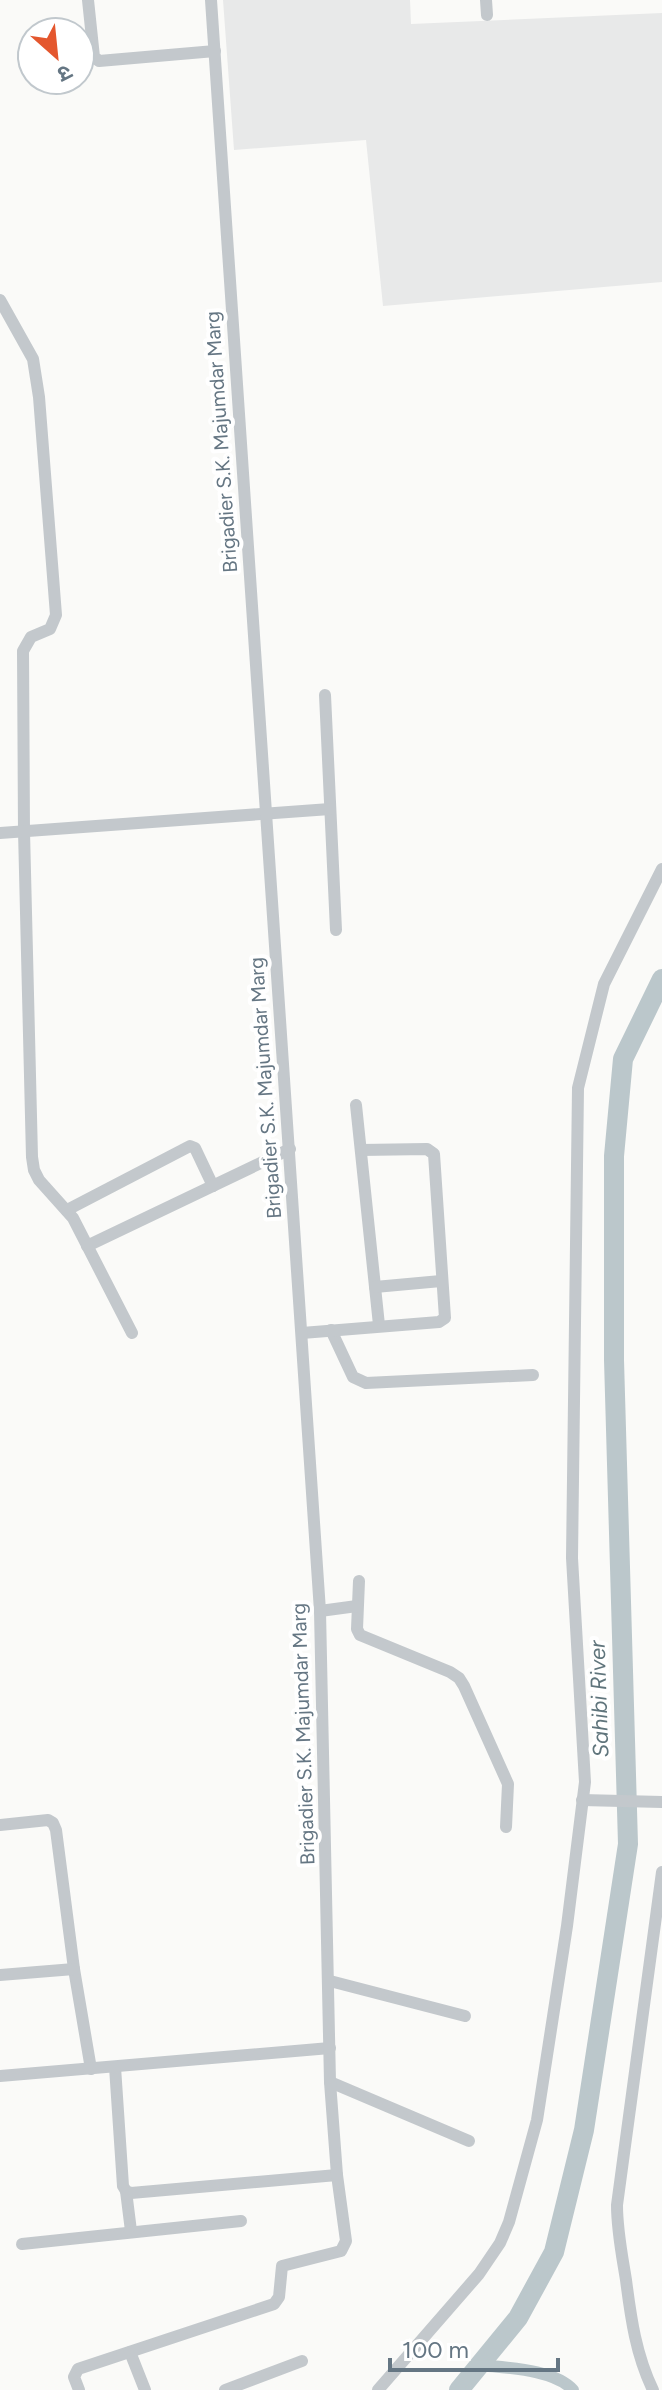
<svg xmlns="http://www.w3.org/2000/svg" width="662" height="2390" viewBox="0 0 662 2390" font-family="Figtree,'Noto Sans Devanagari',sans-serif">
	<rect width="100%" height="100%" fill="#fafaf8"/>
	<path fill="#e8e9e9" d="M 223,0 L 410,0 L 411,24 L 662,13 L 662,282 L 383,306 L 366,140 L 234,150 Z"/>
	<g fill="none" stroke-linecap="round" stroke-linejoin="round">
		<path stroke="#bbc7cb" stroke-width="12" d="M 480,2365 C 506,2368 554,2369 573,2390"/>
		<path stroke="#bbc7cb" stroke-width="20" d="M 459,2390 L 518,2318 L 554,2252 L 584,2130 L 628,1844 L 614,1360 L 614,1156 L 623,1059 L 662,979"/>
		<g stroke="#c3c8cc" stroke-width="12">
			<path d="M 88,0 L 94,57 L 99,61 L 215,51"/>
			<path d="M 486,0 L 487,15"/>
			<path d="M 0,300 L 33,359 L 39,397 L 56,615 L 50,629 L 31,637 L 23,651 L 24,831 L 32,1157 L 34,1170 L 39,1180 L 73,1218 L 132,1333"/>
			<path d="M 325,695 L 336,930"/>
			<path d="M 0,833 L 330,809"/>
			<path d="M 356,1105 L 379,1325"/>
			<path d="M 67,1210 L 190,1146 L 195,1148 L 213,1186"/>
			<path d="M 87,1246 L 290,1149"/>
			<path d="M 375,1287 L 441,1281"/>
			<path d="M 331,1330 L 353,1377 L 366,1383 L 533,1375"/>
			<path d="M 302,1333 L 439,1322 L 445,1318 L 434,1154 L 427,1149 L 361,1150"/>
			<path d="M 359,1581 L 357,1629 L 360,1635 L 450,1672 L 459,1678 L 464,1686 L 508,1784 L 506,1827"/>
			<path d="M 320,1611 L 357,1606"/>
			<path d="M 582,1800 L 662,1802"/>
			<path d="M 0,1825 L 48,1820 L 53,1823 L 56,1830 L 74,1969 L 91,2069"/>
			<path d="M 0,1975 L 74,1969"/>
			<path d="M 330,1981 L 465,2016"/>
			<path d="M 115,2067 L 123,2186 L 126,2191 L 131,2193 L 337,2175"/>
			<path d="M 0,2076 L 330,2048"/>
			<path d="M 330,2082 L 469,2141"/>
			<path d="M 126,2191 L 131,2231"/>
			<path d="M 22,2244 L 241,2221"/>
			<path d="M 130,2352 L 145,2390"/>
			<path d="M 79,2390 L 74,2377 L 78,2369 L 274,2304 L 279,2297 L 282,2266 L 341,2251 L 346,2241 L 337,2175 L 330,2082 L 320,1611 L 211,0"/>
			<path d="M 225,2390 L 302,2361"/>
			<path d="M 378,2390 L 479,2274 L 500,2243 L 509,2222 L 537,2120 L 567,1926 L 585,1782 L 572,1558 L 578,1088 L 604,984 L 662,869"/>
			<path d="M 653,2390 C 636,2355 631,2319 626,2280 C 622,2255 617,2231 617,2205 L 662,1872"/>
		</g>
	</g>
	<g text-anchor="middle" dominant-baseline="central" stroke-width="8" stroke-linejoin="round" paint-order="stroke">
		<g font-size="20" fill="#657683" stroke="#fff">
			<text transform="translate(221 442) rotate(-94)">Brigadier S.K. Majumdar Marg</text>
			<text transform="translate(265 1088) rotate(-94)">Brigadier S.K. Majumdar Marg</text>
			<text transform="translate(303 1734) rotate(-92)">Brigadier S.K. Majumdar Marg</text>
		</g>
		<g font-size="22" font-style="italic" fill="#60757c" stroke="#fff">
			<text transform="translate(599 1699) rotate(-92)">Sahibi River</text>
		</g>
	</g>
	<g transform="translate(56 56) rotate(153)"><circle r="38" fill="#ffffff" stroke="#c1c8cd" stroke-width="2"/>
	<path d="M0-6L14 30L0 20L-14 30Z" fill="#e4572e"/>
	<text y="-12" font-size="22" font-weight="bold" text-anchor="middle" fill="#657683">उ</text>
	</g>
	<path d="M390 2358v12h168v-12" fill="none" stroke="#657683" stroke-width="4"/>
	<text x="402" y="2358" font-size="24" fill="#657683" stroke="#ffffff" stroke-width="6" paint-order="stroke">100 m</text>
</svg>
